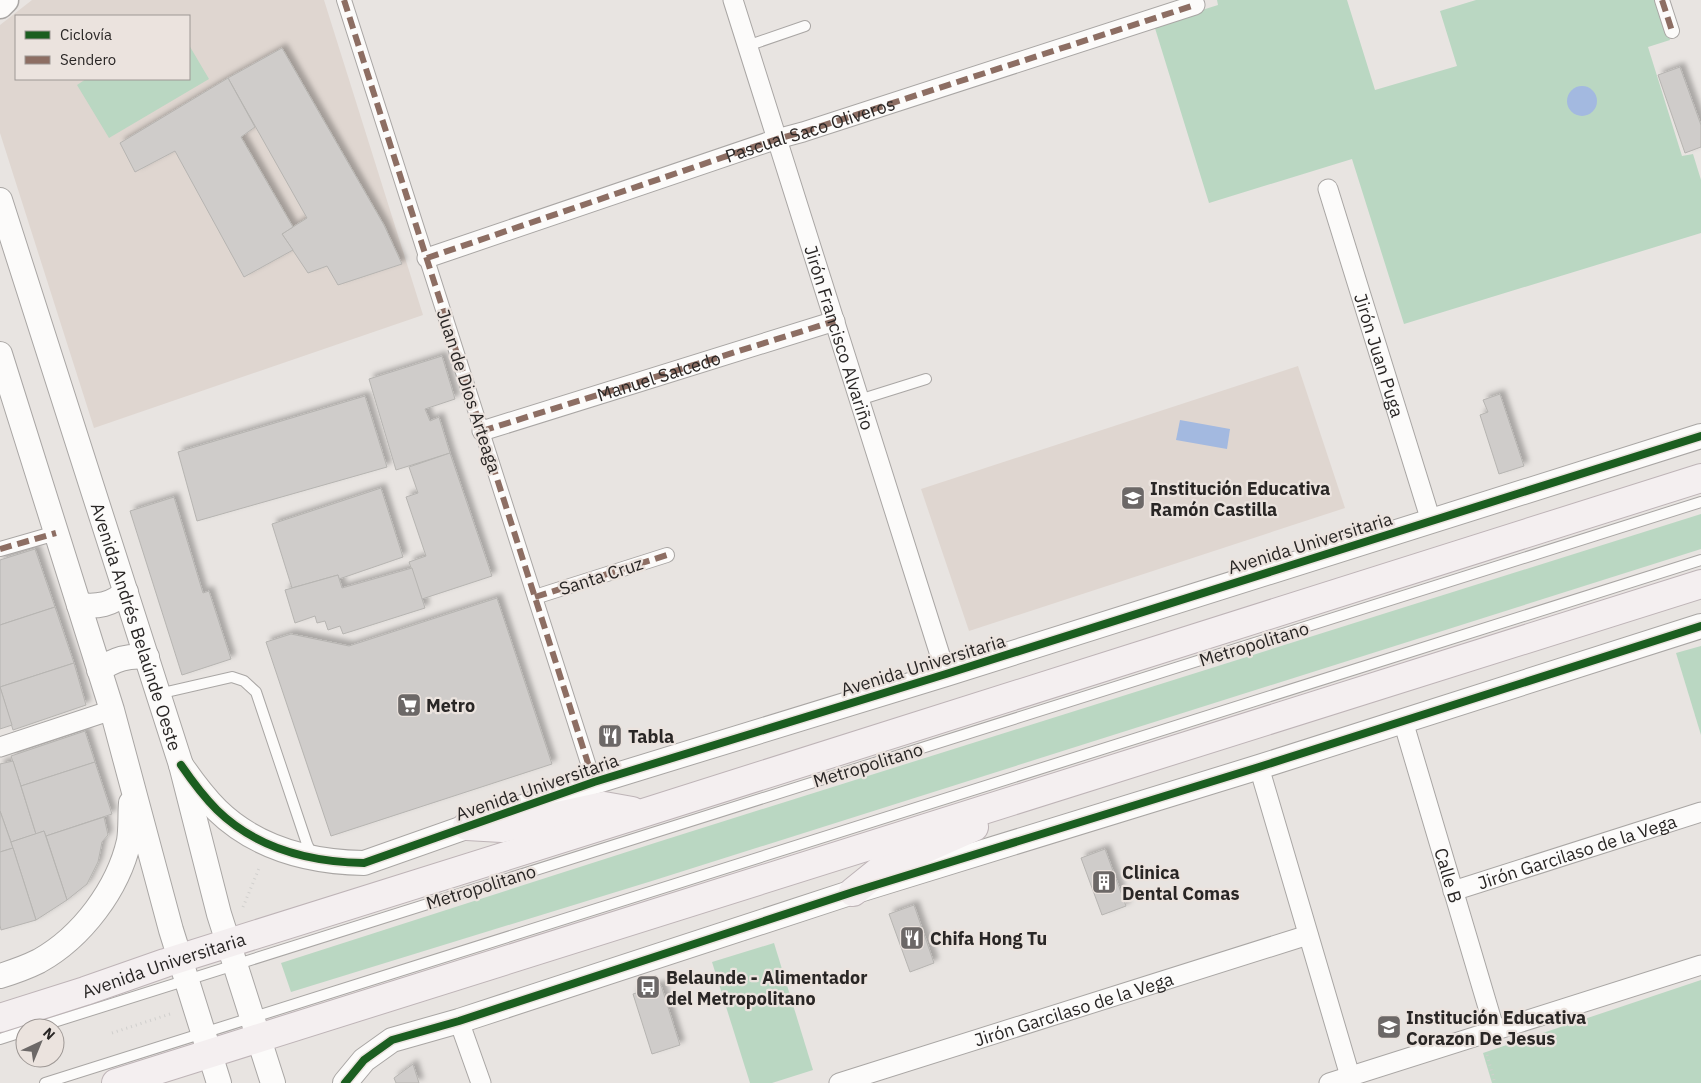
<svg xmlns="http://www.w3.org/2000/svg" width="1701" height="1083" viewBox="0 0 1701 1083" font-family="'IBM Plex Sans',sans-serif">
	<defs>
		<filter id="shadow"><feDropShadow dx="4.5" dy="-4.5" stdDeviation="2.5" flood-color="#0004"/></filter>
	</defs>
	<rect width="100%" height="100%" fill="#e8e4e1"/>
	<g fill="#dfd6d0" fill-rule="evenodd">
		<path d="M 32,0 L 324,0 L 423,315 L 94,428 L 0,133 L 0,25 ZM 16,16 L 189,16 L 189,79 L 16,79 Z"/>
		<path d="M 1298,366 L 1345,508 L 969,631 L 921,489 Z"/>
	</g>
	<g fill="#bad7c2">
		<path d="M 1217,0 L 1347,0 L 1375,90 L 1457,66 L 1440,11 L 1476,0 L 1658,0 L 1670,40 L 1648,47 L 1682,156 L 1693,154 L 1701,180 L 1701,233 L 1404,324 L 1352,159 L 1209,203 L 1154,25 L 1218,5 Z"/>
		<path d="M 189,45 L 209,79 L 109,138 L 77,85 L 86,79 L 189,79 Z"/>
		<path d="M 1701,514 L 1701,549 L 655,880 L 291,992 L 281,963 L 661,841 Z"/>
		<path d="M 1701,646 L 1701,735 L 1676,653 Z"/>
		<path d="M 774,943 L 813,1070 L 772,1083 L 750,1083 L 712,962 Z"/>
		<path d="M 1701,980 L 1701,1083 L 1492,1083 L 1483,1053 Z"/>
	</g>
	<g fill="#a3b9e0">
		<circle cx="1582" cy="101" r="15"/>
		<path d="M 1180,420 L 1230,429 L 1227,449 L 1176,440 Z"/>
	</g>
	<g fill="#cfccca" stroke="#b6b4b1" filter="url(#shadow)">
		<path d="M 282,48 L 384,225 L 402,264 L 338,285 L 327,266 L 308,273 L 282,234 L 307,218 L 228,78 Z"/>
		<path d="M 1680,67 L 1701,125 L 1701,147 L 1685,153 L 1658,75 Z"/>
		<path d="M 228,78 L 255,127 L 241,137 L 293,227 L 282,234 L 293,250 L 244,277 L 175,151 L 135,172 L 120,143 Z"/>
		<path d="M 442,356 L 455,399 L 425,409 L 430,421 L 439,417 L 450,453 L 396,470 L 369,379 Z"/>
		<path d="M 1500,394 L 1524,466 L 1499,474 L 1480,415 L 1488,412 L 1483,400 Z"/>
		<path d="M 365,396 L 387,467 L 197,521 L 178,452 Z"/>
		<path d="M 450,453 L 492,576 L 422,599 L 409,562 L 426,556 L 406,497 L 418,493 L 409,467 Z"/>
		<path d="M 381,488 L 403,557 L 339,579 L 338,575 L 292,588 L 272,524 Z"/>
		<path d="M 174,497 L 203,593 L 209,591 L 231,659 L 182,675 L 130,511 Z"/>
		<path d="M 35,549 L 55,607 L 0,625 L 0,560 Z"/>
		<path d="M 412,568 L 425,608 L 343,634 L 340,626 L 328,630 L 325,621 L 317,623 L 315,616 L 295,623 L 285,590 L 338,575 L 342,588 Z"/>
		<path d="M 497,598 L 552,764 L 331,836 L 266,642 L 291,634 L 349,646 Z"/>
		<path d="M 55,607 L 74,663 L 0,687 L 0,625 Z"/>
		<path d="M 74,663 L 86,705 L 13,730 L 0,687 Z"/>
		<path d="M 0,687 L 12,725 L 0,729 Z"/>
		<path d="M 85,731 L 95,762 L 21,786 L 11,756 Z"/>
		<path d="M 13,761 L 36,834 L 11,842 L 0,811 L 0,764 Z"/>
		<path d="M 95,762 L 112,814 L 46,836 L 44,831 L 36,834 L 21,786 Z"/>
		<path d="M 0,811 L 13,848 L 0,852 Z"/>
		<path d="M 104,817 L 108,835 L 102,842 L 98,862 L 87,884 L 67,900 L 46,836 Z"/>
		<path d="M 44,831 L 67,900 L 36,920 L 11,842 Z"/>
		<path d="M 13,848 L 36,920 L 1,930 L 0,925 L 0,852 Z"/>
		<path d="M 1105,849 L 1126,906 L 1102,915 L 1081,858 Z"/>
		<path d="M 914,905 L 934,963 L 910,972 L 889,914 Z"/>
		<path d="M 661,985 L 680,1045 L 652,1054 L 633,994 Z"/>
		<path d="M 413,1064 L 419,1083 L 396,1083 L 394,1078 Z"/>
	</g>
	<g fill="none" stroke-linecap="round" stroke-linejoin="round">
		<defs>
			<g id="service">
				<path d="M 747,46 L 805,26"/>
				<path d="M 859,400 L 926,379"/>
				<path d="M 158,694 L 232,677 L 244,681 L 256,692 L 307,844 L 313,857"/>
				<path d="M 35,1028 L 1701,502"/>
				<path d="M 0,1039 L 25,1031"/>
				<path d="M 45,1083 L 1701,560"/>
			</g>
			<g id="pedestrian">
				<path d="M 344,0 L 594,782"/>
				<path d="M 1662,0 L 1672,31"/>
				<path d="M 0,549 L 56,533"/>
				<path d="M 535,597 L 667,555"/>
			</g>
			<g id="minor">
				<path id="s1" d="M 733,0 L 946,674"/>
				<path id="s2" d="M 1328,189 L 1431,521"/>
				<path id="s3" d="M 427,258 L 777,139 L 803,132 L 1195,5 L 1193,0"/>
				<path d="M 482,431 L 835,321"/>
				<path id="s4" d="M 1403,721 L 1495,1031"/>
				<path d="M 0,747 L 112,710"/>
				<path d="M 1259,767 L 1350,1076"/>
				<path id="s5" d="M 1453,891 L 1701,812"/>
				<path d="M 459,1021 L 481,1083"/>
				<path id="s6" d="M 839,1083 L 1308,935"/>
				<path d="M 1329,1083 L 1701,965"/>
			</g>
			<g id="tertiary">
				<path id="s7" d="M 0,200 L 181,765 L 219,914 L 273,1083"/>
				<path d="M 0,354 L 112,710 L 171,930 L 219,1083"/>
				<path d="M 79,605 C 98,607 111,605 126,592"/>
				<path d="M 99,670 C 115,659 128,655 147,657"/>
				<path d="M 181,765 C 192,781 203,796 217,810 C 257,849 310,862 364,863 L 594,782 L 946,674 L 1701,436"/>
				<path d="M 0,976 C 13,972 27,967 39,961 C 82,937 118,889 129,841 C 131,829 130,815 131,803"/>
				<path d="M 345,1083 L 364,1060 L 392,1040 L 459,1021 L 853,892 L 1259,767 L 1701,626"/>
			</g>
			<path id="secondary" d="M 0,5 L 5,0"/>
			<g id="primary">
				<path d="M 467,826 L 502,828 L 604,806 L 632,811"/>
				<path d="M 853,892 L 884,867 L 974,827"/>
				<path id="s8" d="M 0,1018 L 85,991 L 165,963 L 643,813 L 1701,478"/>
				<path d="M 116,1083 L 1701,584"/>
			</g>
		</defs>
		<use href="#service" stroke="#a9a6a4" stroke-width="12"/>
		<use href="#pedestrian" stroke="#a9a6a4" stroke-width="16"/>
		<use href="#minor" stroke="#a9a6a4" stroke-width="21"/>
		<use href="#tertiary" stroke="#a9a6a4" stroke-width="26"/>
		<use href="#secondary" stroke="#a9a6a4" stroke-width="29"/>
		<use href="#primary" stroke="#beb4b7" stroke-width="30"/>
		<g stroke="#d0cfcd" stroke-width="3" stroke-dasharray="1 4" stroke-linecap="butt">
			<path d="M 243,907 L 260,866"/>
			<path d="M 112,1033 L 173,1013"/>
			<path d="M 1487,1055 L 1495,1083"/>
		</g>
		<use href="#service" stroke="#fcfbfa" stroke-width="10"/>
		<use href="#pedestrian" stroke="#fcfbfa" stroke-width="14"/>
		<use href="#minor" stroke="#fcfbfa" stroke-width="19"/>
		<use href="#tertiary" stroke="#fcfbfa" stroke-width="24"/>
		<use href="#secondary" stroke="#fcfbfa" stroke-width="26"/>
		<use href="#primary" stroke="#f4eff0" stroke-width="28"/>
		<g stroke="#8d6e63" stroke-width="6" stroke-dasharray="12 6" stroke-linecap="butt">
			<path d="M 344,0 L 594,782"/>
			<path d="M 1662,0 L 1672,31"/>
			<path d="M 427,258 L 777,139 L 803,132 L 1195,5"/>
			<path id="s9" d="M 482,431 L 835,321"/>
			<path d="M 0,549 L 56,533"/>
			<path d="M 535,597 L 667,555"/>
		</g>
		<defs>
			<g id="cycleway">
				<path d="M 181,765 C 192,781 203,796 217,810 C 257,849 310,862 364,863 L 594,782 L 946,674 L 1701,436"/>
				<path d="M 345,1083 L 364,1060 L 392,1040 L 459,1021 L 853,892 L 1259,767 L 1701,626"/>
			</g>
		</defs>
		<use href="#cycleway" stroke="#ebe3de" stroke-width="11"/>
		<use href="#cycleway" stroke="#1b5e20" stroke-width="8"/>
	</g>
	<defs>
		<symbol id="school-square" viewBox="-11 -11 22 22"><rect x="-9" y="-9" width="18" height="18" rx="4" fill="#6c6867" stroke="#ebe3de"/><path d="M0-5L7-2L0 1L-7-2ZM-4 1L0 2.5L4 1V4Q0 6-4 4Z" fill="#fff"/></symbol>
		<symbol id="supermarket-square" viewBox="-11 -11 22 22"><rect x="-9" y="-9" width="18" height="18" rx="4" fill="#6c6867" stroke="#ebe3de"/><path d="M-6-5.5h2.5l.6 2H6L4.5 2H-2.5L-4.4-4H-6ZM-1.5 3.2a1.3 1.3 0 1 0 .1 0ZM3 3.2a1.3 1.3 0 1 0 .1 0Z" fill="#fff"/></symbol>
		<symbol id="restaurant-square" viewBox="-11 -11 22 22"><rect x="-9" y="-9" width="18" height="18" rx="4" fill="#6c6867" stroke="#ebe3de"/><path d="M-5-6h1v4h1v-4h1v4h1v-4h1v5L-1.5 .5V6h-2V.5L-5-1ZM5-6V6H3V1.5H1.5Q1.5-4 5-6Z" fill="#fff"/></symbol>
		<symbol id="building-square" viewBox="-11 -11 22 22"><rect x="-9" y="-9" width="18" height="18" rx="4" fill="#6c6867" stroke="#ebe3de"/><path d="M-4-6H4V6H1V3H-1V6H-4ZM-2.5-4.3h1.7v1.8h-1.7ZM.8-4.3h1.7v1.8H.8ZM-2.5-1h1.7V.8h-1.7ZM.8-1h1.7V.8H.8Z" fill="#fff"/></symbol>
		<symbol id="bus-square" viewBox="-11 -11 22 22"><rect x="-9" y="-9" width="18" height="18" rx="4" fill="#6c6867" stroke="#ebe3de"/><path d="M-5-6H5V4H4V6H2V4H-2V6H-4V4H-5ZM-3.5-4V0h7V-4ZM-3.5 1.2v1.5H-2V1.2ZM2 1.2v1.5H3.5V1.2Z" fill="#fff"/></symbol>
	</defs>
	<g fill-rule="evenodd">
		<use href="#school-square" x="1119" y="484" width="28" height="28"/>
		<use href="#supermarket-square" x="395" y="691" width="28" height="28"/>
		<use href="#restaurant-square" x="596" y="722" width="28" height="28"/>
		<use href="#building-square" x="1090" y="868" width="28" height="28"/>
		<use href="#restaurant-square" x="898" y="924" width="28" height="28"/>
		<use href="#bus-square" x="634" y="973" width="28" height="28"/>
		<use href="#school-square" x="1375" y="1013" width="28" height="28"/>
	</g>
	<g text-anchor="middle" dominant-baseline="central" stroke-width="4.5" stroke-linejoin="round" paint-order="stroke">
		<g font-size="18" fill="#292625" stroke="#ebe3de">
			<text stroke="none"><textPath href="#s3" startOffset="404">Pascual Saco Oliveros</textPath></text>
			<text stroke="none"><textPath href="#s1" startOffset="354">Jirón Francisco Alvariño</textPath></text>
			<text stroke="none"><textPath href="#s2" startOffset="174">Jirón Juan Puga</textPath></text>
			<text stroke="none"><textPath href="#s9" startOffset="185">Manuel Salcedo</textPath></text>
			<text transform="translate(469 391) rotate(72)">Juan de Dios Arteaga</text>
			<text transform="translate(1310 543) rotate(-17)">Avenida Universitaria</text>
			<text transform="translate(601 576) rotate(-18)">Santa Cruz</text>
			<text stroke="none"><textPath href="#s7" startOffset="448">Avenida Andrés Belaúnde Oeste</textPath></text>
			<text transform="translate(1254 644) rotate(-17)">Metropolitano</text>
			<text transform="translate(923 665) rotate(-17)">Avenida Universitaria</text>
			<text transform="translate(868 765) rotate(-17)">Metropolitano</text>
			<text transform="translate(537 787) rotate(-19)">Avenida Universitaria</text>
			<text stroke="none"><textPath href="#s5" startOffset="130">Jirón Garcilaso de la Vega</textPath></text>
			<text stroke="none"><textPath href="#s4" startOffset="161">Calle B</textPath></text>
			<text transform="translate(481 887) rotate(-17)">Metropolitano</text>
			<text stroke="none"><textPath href="#s8" startOffset="172">Avenida Universitaria</textPath></text>
			<text stroke="none"><textPath href="#s6" startOffset="246">Jirón Garcilaso de la Vega</textPath></text>
		</g>
		<g font-size="18" font-weight="bold" fill="#292625" stroke="#ebe3de" text-anchor="start">
			<text x="1150" y="488">Institución Educativa<tspan x="1150" dy="21">Ramón Castilla</tspan></text>
			<text x="426" y="705">Metro</text>
			<text x="628" y="736">Tabla</text>
			<text x="1122" y="872">Clinica<tspan x="1122" dy="21">Dental Comas</tspan></text>
			<text x="930" y="938">Chifa Hong Tu</text>
			<text x="666" y="977">Belaunde - Alimentador<tspan x="666" dy="21">del Metropolitano</tspan></text>
			<text x="1406" y="1017">Institución Educativa<tspan x="1406" dy="21">Corazon De Jesus</tspan></text>
		</g>
	</g>
	<rect x="15" y="15" width="175" height="65" fill="#ebe3de" stroke="#9d9794"/>
	<rect x="25" y="31" width="25" height="8" fill="#1b5e20" stroke="#9d9794"/>
	<text x="60" y="40" font-size="15" fill="#292625">Ciclovía</text>
	<rect x="25" y="56" width="25" height="8" fill="#8d6e63" stroke="#9d9794"/>
	<text x="60" y="65" font-size="15" fill="#292625">Sendero</text>
	<g transform="translate(40 1043) rotate(44)"><circle r="24" fill="#ebe3de" stroke="#9d9794"/>
	<path d="M0-4L9 19L0 12L-9 19Z" fill="#6c6867"/>
	<text y="-8" font-size="14" font-weight="bold" text-anchor="middle" fill="#292625">N</text>
	</g>
</svg>
